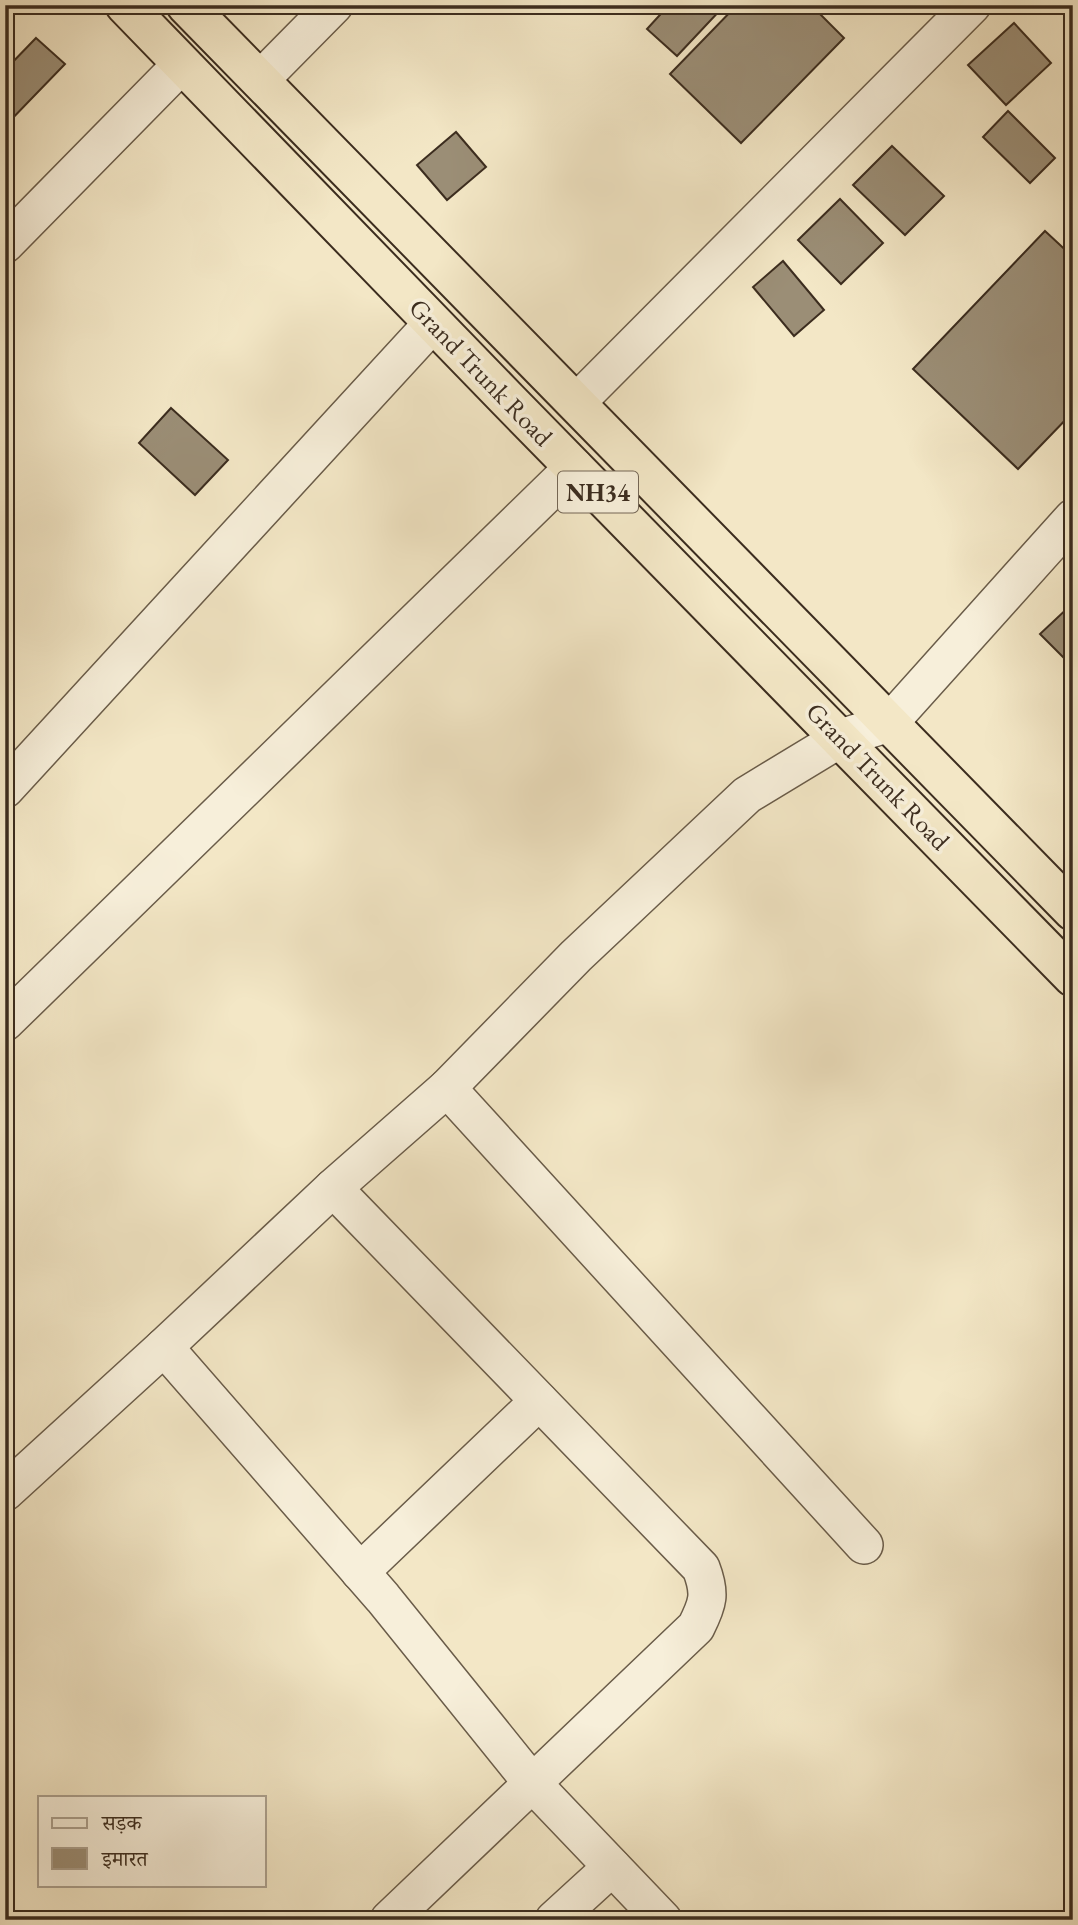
<svg xmlns="http://www.w3.org/2000/svg" width="1078" height="1925" viewBox="0 0 1078 1925" font-family="'EB Garamond','Noto Serif Devanagari',serif">
	<rect width="100%" height="100%" fill="#f3e7c6"/>
	<filter id="stains"><feTurbulence type="fractalNoise" baseFrequency=".00286" numOctaves="4"/><feColorMatrix values="0 0 0 0 .2 0 0 0 0 .09 0 0 0 0 .02 0 0 0 .5 -.17"/></filter>
	<radialGradient id="worn" r=".72"><stop offset=".6" stop-color="#630" stop-opacity="0"/><stop offset="1" stop-color="#630" stop-opacity=".3"/></radialGradient>
	<g fill="#9b8e76" stroke="#3c2d1f" stroke-width="2">
		<path d="M 669,5 L 725,5 L 677,56 L 647,29 Z"/>
		<path d="M 737,5 L 811,5 L 844,38 L 741,143 L 670,74 Z"/>
		<path d="M 1014,23 L 1051,63 L 1006,105 L 968,65 Z"/>
		<path d="M 36,38 L 65,64 L 5,126 L 5,70 Z"/>
		<path d="M 1008,111 L 1055,158 L 1030,183 L 983,137 Z"/>
		<path d="M 456,132 L 486,167 L 447,200 L 417,165 Z"/>
		<path d="M 892,146 L 944,196 L 905,235 L 853,185 Z"/>
		<path d="M 840,199 L 883,243 L 841,284 L 798,240 Z"/>
		<path d="M 1045,231 L 1073,257 L 1073,412 L 1018,469 L 913,369 Z"/>
		<path d="M 783,261 L 824,310 L 794,336 L 753,287 Z"/>
		<path d="M 171,408 L 228,460 L 195,495 L 139,443 Z"/>
		<path d="M 1073,603 L 1073,667 L 1040,634 Z"/>
	</g>
	<g fill="none" stroke-linecap="round" stroke-linejoin="round">
		<defs>
			<g id="minor">
				<path d="M 260,80 L 334,5"/>
				<path d="M 5,244 L 182,64"/>
				<path d="M 576,403 L 972,5"/>
				<path d="M 5,789 L 433,323"/>
				<path d="M 5,1022 L 574,467"/>
				<path d="M 447,1088 L 864,1545"/>
				<path d="M 333,1188 L 701,1568 C 711,1594 708,1603 696,1627 L 389,1920"/>
				<path d="M 164,1347 L 383,1598 L 533,1784 L 663,1920"/>
				<path d="M 5,1492 L 164,1347 L 333,1188 L 447,1088 L 576,956 L 747,795 L 841,738 L 889,723 L 1073,518"/>
				<path d="M 360,1572 L 539,1401"/>
				<path d="M 554,1920 L 612,1867"/>
			</g>
			<g id="highway">
				<path d="M 125,5 L 508,400 L 1073,977"/>
				<path d="M 186,5 L 1073,911"/>
			</g>
		</defs>
		<use href="#minor" stroke="#6a5c49" stroke-width="40"/>
		<use href="#highway" stroke="#3c2d1f" stroke-width="42"/>
		<use href="#minor" stroke="#f7efda" stroke-width="37"/>
		<use href="#highway" stroke="#f3e7c6" stroke-width="38"/>
	</g>
	<g text-anchor="middle" dominant-baseline="central" stroke-width="7" stroke-linejoin="round" paint-order="stroke">
		<rect fill="#f7efda" stroke="#746757" stroke-width="2" x="558" y="471.5" width="80" height="41" rx="5"/>
		<g font-size="24" font-weight="bold" fill="#3c2d1f">
			<text x="598" y="492">NH34</text>
		</g>
		<g font-size="26" fill="#3c2d1f" stroke="#f7efda">
			<text transform="translate(481 372) rotate(46)">Grand Trunk Road</text>
			<text transform="translate(878 776) rotate(46)">Grand Trunk Road</text>
		</g>
	</g>
	<rect width="1078" height="1925" fill="none" stroke="#f3e7c6" stroke-width="28"/>
	<rect x="7" y="7" width="1064" height="1911" fill="none" stroke="#3c2d1f" stroke-width="3.5"/>
	<rect x="14" y="14" width="1050" height="1897" fill="none" stroke="#3c2d1f" stroke-width="2"/>
	<rect x="38" y="1796" width="228" height="91" fill="#f7efda" stroke="#aca18f" stroke-width="2"/>
	<rect x="52" y="1818" width="35" height="10" fill="#f7efda" stroke="#aca18f" stroke-width="2"/>
	<text x="102" y="1830" font-size="21" fill="#3c2d1f">सड़क</text>
	<rect x="52" y="1848" width="35" height="21" fill="#9b8e76" stroke="#aca18f" stroke-width="2"/>
	<text x="102" y="1866" font-size="21" fill="#3c2d1f">इमारत</text>
	<rect width="100%" height="100%" filter="url(#stains)"/>
	<rect width="100%" height="100%" fill="url(#worn)"/>
</svg>
